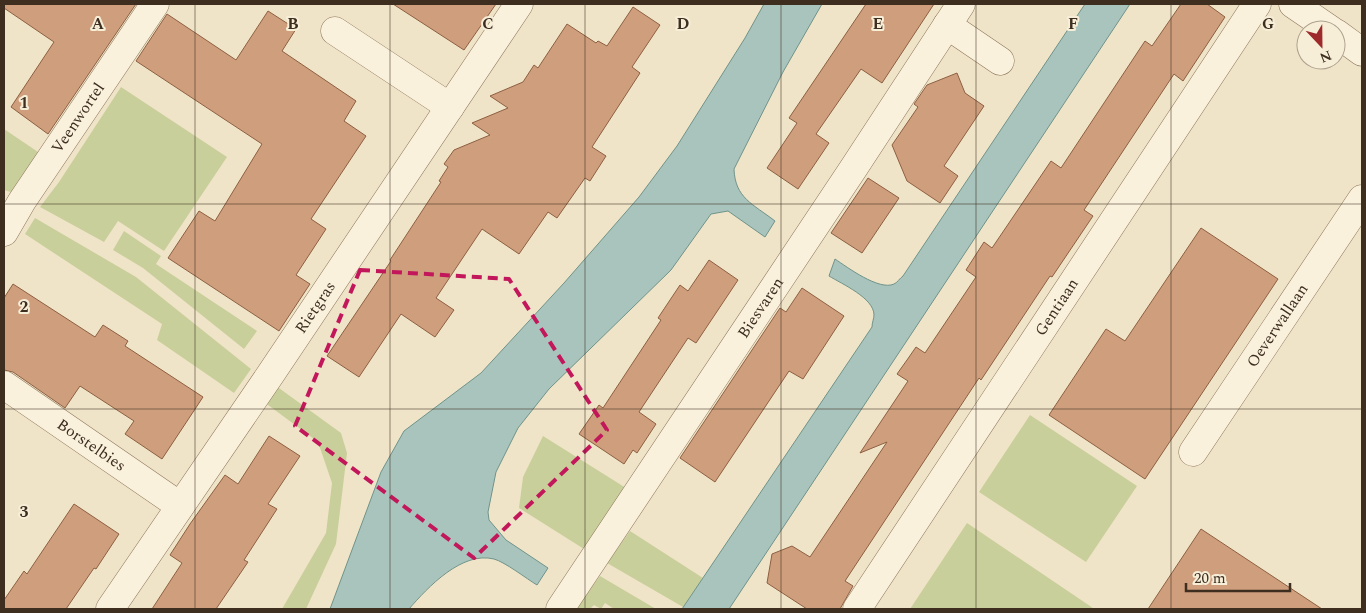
<svg xmlns="http://www.w3.org/2000/svg" width="1366" height="613" viewBox="0 0 1366 613" font-family="Spectral,serif">
	<rect width="100%" height="100%" fill="#f0e4c8"/>
	<g fill="#c9cf9b">
		<path d="M 121,87 L 227,157 L 164,251 L 118,221 L 104,242 L 40,207 L 59,182 Z"/>
		<path d="M 4,129 L 44,156 L 21,195 L 4,190 Z"/>
		<path d="M 35,218 L 136,277 L 251,369 L 234,393 L 157,340 L 162,324 L 25,234 Z"/>
		<path d="M 124,231 L 161,256 L 156,264 L 257,331 L 244,349 L 143,268 L 113,250 Z"/>
		<path d="M 272,383 L 341,433 L 347,453 L 336,544 L 306,609 L 282,609 L 326,533 L 332,483 L 318,442 L 260,399 Z"/>
		<path d="M 1030,415 L 1137,486 L 1086,562 L 979,492 Z"/>
		<path d="M 543,436 L 626,488 L 584,549 L 519,508 L 523,477 Z"/>
		<path d="M 967,523 L 1090,606 L 1094,609 L 910,609 Z"/>
		<path d="M 630,531 L 703,578 L 683,607 L 607,563 Z"/>
		<path d="M 600,576 L 656,609 L 614,609 L 605,603 L 601,609 L 594,605 L 590,609 L 580,609 L 577,607 Z"/>
	</g>
	<g fill="#a9c4bc" stroke="#6f938a">
		<path d="M 764,4 L 822,4 L 783,72 L 734,169 C 735,198 753,204 775,221 L 765,237 L 728,211 L 711,214 L 671,270 L 549,389 L 518,428 L 496,472 L 488,512 L 489,520 L 506,540 L 548,568 L 537,585 C 527,579 505,562 494,559 C 462,551 428,587 409,609 L 330,609 L 381,472 L 404,431 L 481,373 L 564,283 L 639,197 L 677,146 L 745,38 Z"/>
		<path d="M 1085,4 L 1130,4 L 729,609 L 682,609 L 872,327 C 872,323 874,318 874,315 C 874,298 842,284 829,276 L 835,259 C 847,267 879,291 894,284 C 897,283 900,278 903,276 Z"/>
	</g>
	<g fill="#cf9f7d" stroke="#8d5f41">
		<path d="M 4,4 L 136,4 L 48,134 L 11,107 L 54,42 L 4,8 Z"/>
		<path d="M 393,4 L 496,4 L 464,50 Z"/>
		<path d="M 866,4 L 934,4 L 882,83 L 861,69 L 816,134 L 829,143 L 798,189 L 767,168 L 797,123 L 789,118 Z"/>
		<path d="M 1181,4 L 1207,4 L 1225,17 L 1183,81 L 1174,74 L 1084,210 L 1093,216 L 1052,277 L 1050,276 L 981,380 L 979,378 L 845,581 L 853,586 L 840,609 L 807,609 L 767,583 L 772,554 L 792,546 L 810,557 L 887,442 L 860,453 L 908,381 L 897,374 L 907,360 L 916,347 L 925,353 L 976,277 L 966,270 L 984,242 L 992,248 L 1051,161 L 1061,168 L 1145,41 L 1152,46 Z"/>
		<path d="M 633,7 L 660,25 L 632,67 L 640,73 L 592,147 L 606,156 L 590,181 L 585,178 L 557,218 L 548,212 L 519,254 L 482,229 L 436,298 L 454,310 L 435,337 L 401,314 L 359,377 L 327,356 L 391,261 L 390,260 L 441,182 L 439,181 L 448,167 L 444,164 L 454,150 L 490,135 L 472,123 L 508,108 L 490,96 L 523,82 L 534,65 L 538,68 L 567,24 L 596,43 L 598,41 L 607,46 Z"/>
		<path d="M 268,11 L 296,29 L 282,51 L 356,101 L 344,121 L 366,136 L 311,219 L 326,229 L 296,275 L 310,284 L 279,331 L 168,258 L 199,211 L 215,221 L 262,144 L 136,61 L 167,14 L 236,60 Z"/>
		<path d="M 957,73 L 965,93 L 984,106 L 944,166 L 958,176 L 940,203 L 907,181 L 892,145 L 918,107 L 914,104 L 927,85 Z"/>
		<path d="M 868,178 L 899,198 L 862,253 L 831,233 Z"/>
		<path d="M 1201,228 L 1278,279 L 1145,479 L 1049,415 L 1106,329 L 1125,341 Z"/>
		<path d="M 709,260 L 738,280 L 696,343 L 688,338 L 639,412 L 656,424 L 637,453 L 633,450 L 624,464 L 579,434 L 599,405 L 603,408 L 661,320 L 658,318 L 680,285 L 688,291 Z"/>
		<path d="M 13,284 L 95,337 L 103,325 L 128,341 L 125,346 L 203,397 L 162,459 L 125,434 L 134,421 L 80,386 L 65,408 L 13,372 L 4,370 L 4,298 Z"/>
		<path d="M 802,288 L 844,316 L 803,379 L 789,371 L 715,482 L 680,458 L 780,308 L 786,312 Z"/>
		<path d="M 269,436 L 300,456 L 268,504 L 277,509 L 244,560 L 248,562 L 216,609 L 152,609 L 182,563 L 170,555 L 190,524 L 225,475 L 238,484 Z"/>
		<path d="M 74,504 L 119,534 L 96,569 L 94,568 L 66,609 L 4,609 L 4,600 L 24,571 L 27,574 Z"/>
		<path d="M 1201,529 L 1322,609 L 1148,609 Z"/>
	</g>
	<g fill="none" stroke-linecap="round" stroke-linejoin="round">
		<defs>
			<g id="minor">
				<path d="M 1293,4 L 1331,30"/>
				<path d="M 947,25 L 1000,61"/>
				<path d="M 335,31 L 450,107"/>
				<path d="M 1336,33 L 1362,52"/>
				<path id="s1" d="M 4,232 L 22,201 L 155,4"/>
				<path id="s2" d="M 4,385 L 180,506"/>
				<path id="s3" d="M 1193,452 L 1362,199"/>
				<path id="s4" d="M 110,609 L 270,375 L 519,4"/>
				<path id="s5" d="M 560,609 L 853,169 L 961,4"/>
				<path id="s6" d="M 857,609 L 1257,4"/>
			</g>
		</defs>
		<use href="#minor" stroke="#8d765c" stroke-width="29"/>
		<use href="#minor" stroke="#faf1dc" stroke-width="28"/>
	</g>
	<path fill="none" stroke="#c2185b" stroke-width="4" stroke-dasharray="10 6" stroke-linejoin="round" d="M 360,270 L 509,279 L 607,430 L 474,558 L 295,426 Z"/>
	<path fill="none" stroke="#3d2e20" stroke-width="1" stroke-opacity="0.55" d="M 195,4 L 195,609M 390,4 L 390,609M 585,4 L 585,609M 781,4 L 781,609M 976,4 L 976,609M 1171,4 L 1171,609M 4,204 L 1362,204M 4,409 L 1362,409"/>
	<g text-anchor="middle" dominant-baseline="central" stroke-width="4" stroke-linejoin="round" paint-order="stroke">
		<g font-size="16" fill="#3d2e20" stroke="#f7eed8">
			<text stroke="none"><textPath href="#s1" startOffset="136">Veenwortel</textPath></text>
			<text stroke="none"><textPath href="#s6" startOffset="362">Gentiaan</textPath></text>
			<text stroke="none"><textPath href="#s4" startOffset="365">Rietgras</textPath></text>
			<text stroke="none"><textPath href="#s5" startOffset="362">Biesvaren</textPath></text>
			<text stroke="none"><textPath href="#s3" startOffset="152">Oeverwallaan</textPath></text>
			<text stroke="none"><textPath href="#s2" startOffset="106">Borstelbies</textPath></text>
		</g>
	</g>
	<g font-size="16" text-anchor="middle" font-weight="bold" fill="#3d2e20" stroke="#f7eed8" stroke-width="4" stroke-linejoin="round" paint-order="stroke">
		<text x="98" y="29">A</text>
		<text x="293" y="29">B</text>
		<text x="488" y="29">C</text>
		<text x="683" y="29">D</text>
		<text x="878" y="29">E</text>
		<text x="1073" y="29">F</text>
		<text x="1268" y="29">G</text>
		<text x="24" y="108">1</text>
		<text x="24" y="312">2</text>
		<text x="24" y="517">3</text>
	</g>
	<rect width="1366" height="613" fill="none" stroke="#3d2e20" stroke-width="10"/>
	<g transform="translate(1321 45) rotate(158)"><circle r="24" fill="#f7eed8" stroke="#ada18e"/>
	<path d="M0-4L9 19L0 12L-9 19Z" fill="#9e2a2b"/>
	<text y="-8" font-size="14" font-weight="bold" text-anchor="middle" fill="#3d2e20">N</text>
	</g>
	<path d="M1186 583v8h104v-8" fill="none" stroke="#3d2e20" stroke-width="2.5"/>
	<text x="1194" y="583" font-size="15" fill="#3d2e20" stroke="#f7eed8" stroke-width="4" paint-order="stroke">20 m</text>
</svg>
